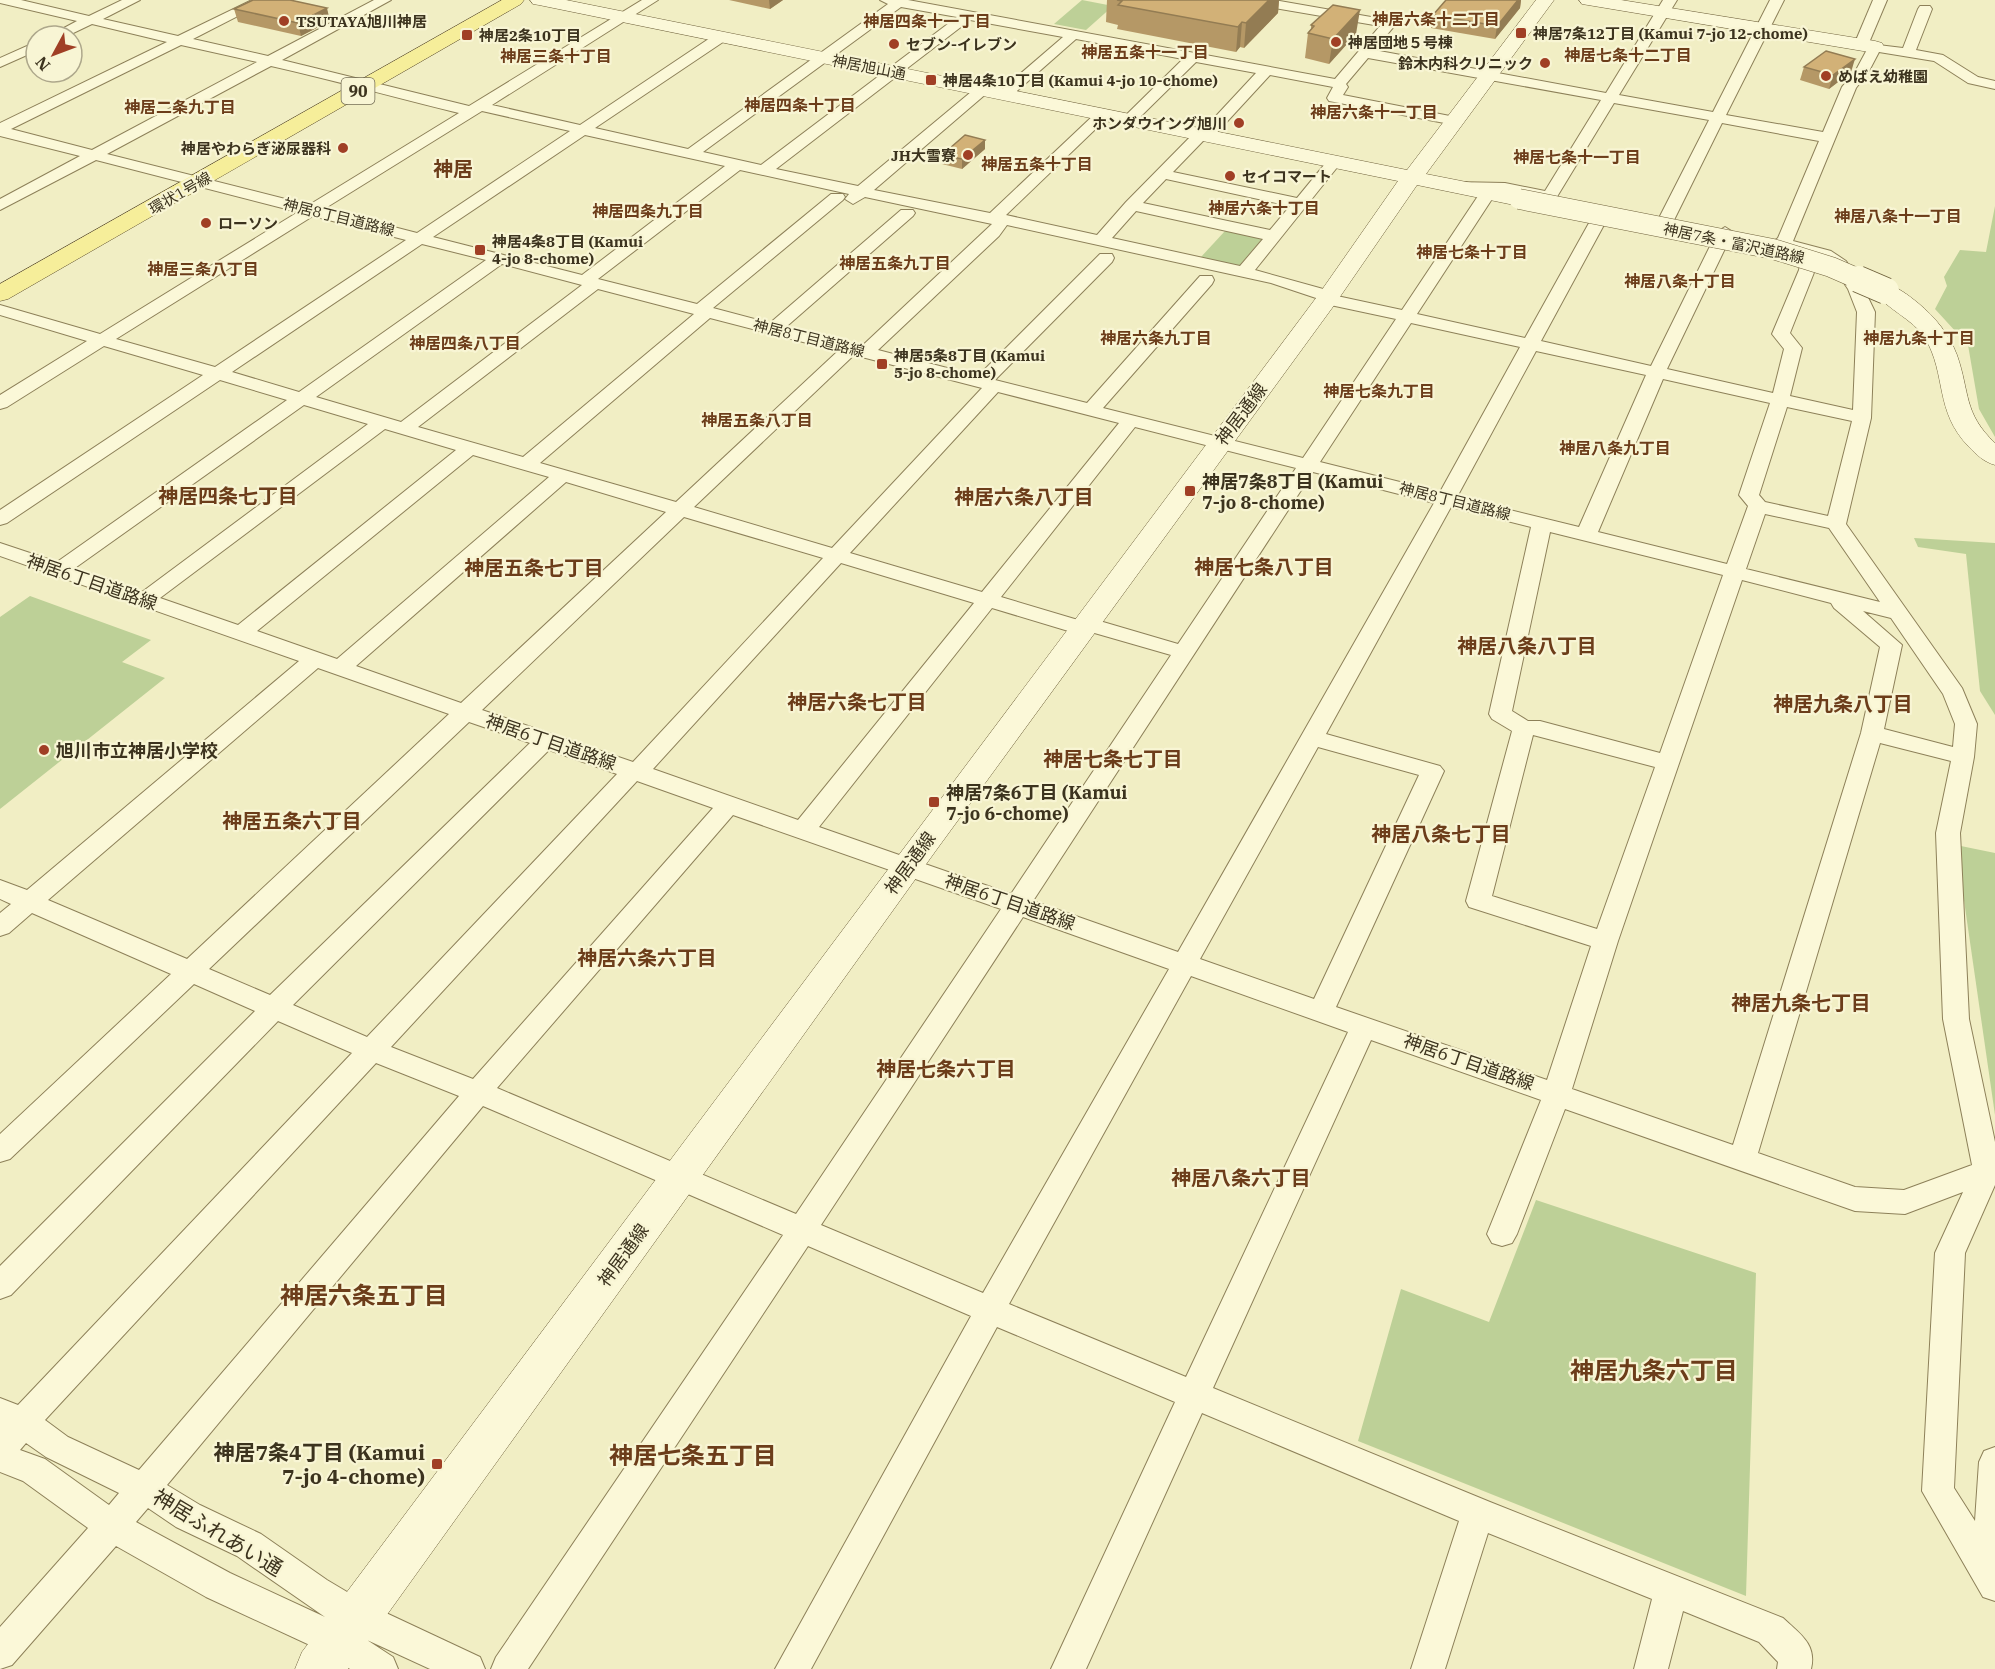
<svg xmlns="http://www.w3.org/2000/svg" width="1995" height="1669" viewBox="0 0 1995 1669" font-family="'IBM Plex Serif','Noto Sans JP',serif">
	<rect width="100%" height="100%" fill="#f1eec4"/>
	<g fill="#bdd097">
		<path d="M 1082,0 L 1113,6 L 1086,30 L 1054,24 Z"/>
		<path d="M 1995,206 L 1995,437 L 1979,409 L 1968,345 L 1935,309 L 1947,286 L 1944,277 L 1960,250 L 1986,252 Z"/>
		<path d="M 1225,231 L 1262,239 L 1239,266 L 1201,257 Z"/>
		<path d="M 1914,538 L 1995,543 L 1995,715 L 1980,691 L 1966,554 L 1918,547 Z"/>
		<path d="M 30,596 L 151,640 L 122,662 L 165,678 L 0,809 L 0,617 Z"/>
		<path d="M 1956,845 L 1995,853 L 1995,1115 Z"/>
		<path d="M 1536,1200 L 1756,1273 L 1746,1596 L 1358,1441 L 1401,1289 L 1489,1322 Z"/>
	</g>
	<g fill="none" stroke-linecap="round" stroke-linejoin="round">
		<defs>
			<g id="street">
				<path d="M 0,0 L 21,0 L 89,16 L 122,0 L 140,0 L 103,19 L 178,36 L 252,0 L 269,0 L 193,39 L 268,56 L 374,0 L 391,0 L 282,60 L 469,106 L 642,0 L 658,0 L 492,105 L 580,125 L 716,34 L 726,34 L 728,37 L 726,40 L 595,128 L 688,149 L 888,4 L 880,0 L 908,0 L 1335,79 L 1380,26 L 1251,4 L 1244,0 L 1274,0 L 1394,21 L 1396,24 L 1374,50 L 1606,93 L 1663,0 L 1677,0 L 1619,95 L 1713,112 L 1770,0 L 1784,0 L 1726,115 L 1823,132 L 1842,87 L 1856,70 L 1870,44 L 1903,48 L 1918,9 L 1920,6 L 1930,6 L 1932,9 L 1916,50 L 1943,55 L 1978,77 L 1995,81 L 1995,89 L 1968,83 L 1934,61 L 1879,52 L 1869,71 L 1856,88 L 1793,241 L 1831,251 L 1846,261 L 1864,289 L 1875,312 L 1871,418 L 1846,524 L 1962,688 L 1977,724 L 1974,757 L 1960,833 L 1969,1019 L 1995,1142 L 1995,1185 L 1965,1253 L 1954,1488 L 1975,1521 L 1979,1462 L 1984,1451 L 1995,1447 L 1995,1601 L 1983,1597 L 1922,1491 L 1935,1253 L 1963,1192 L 1905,1214 L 1855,1211 L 1565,1109 L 1517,1234 L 1512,1243 L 1502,1246 L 1492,1243 L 1487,1234 L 1541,1100 L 1371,1040 L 1213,1388 L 1490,1502 L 1783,1618 C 1800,1634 1817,1644 1811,1669 L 1777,1669 L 1778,1662 L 1759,1642 L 1683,1611 L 1668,1669 L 1634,1669 L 1652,1599 L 1488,1533 L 1445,1669 L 1411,1669 L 1459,1521 L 1202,1413 L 1086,1669 L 1051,1669 L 1175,1402 L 997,1327 L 811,1669 L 775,1669 L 971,1316 L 808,1246 L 528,1669 L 491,1669 L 496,1657 L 783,1235 L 483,1106 L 167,1485 L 200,1505 L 261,1534 L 327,1580 L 369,1605 L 480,1657 L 485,1669 L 430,1669 L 367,1640 L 393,1657 L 398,1669 L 350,1669 L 327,1653 L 206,1597 L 116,1546 L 12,1665 L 0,1669 L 0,1627 L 88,1528 L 23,1481 L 0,1472 L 0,1398 L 18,1405 L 352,1053 L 278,1021 L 11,1295 L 0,1299 L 0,1266 L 255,1011 L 194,984 L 10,1159 L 0,1162 L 0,1134 L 171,974 L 32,913 L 9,933 L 0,936 L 0,913 L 11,904 L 0,899 L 0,880 L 27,890 L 299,661 L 0,556 L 0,543 L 57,562 L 287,400 L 220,380 L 7,523 L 0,525 L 0,510 L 203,375 L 104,346 L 7,407 L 0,409 L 0,395 L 87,341 L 0,315 L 0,305 L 100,334 L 298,212 L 96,160 L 0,210 L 0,199 L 80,156 L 0,136 L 0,123 L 167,42 L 92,24 L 67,36 L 49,36 L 77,21 L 0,3 ZM 901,7 L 957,17 L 761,165 L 703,152 ZM 970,20 L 1063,37 L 999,92 L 997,95 L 1004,99 L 1009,98 L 1076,39 L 1183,59 L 1124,117 L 1122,120 L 1129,124 L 1134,123 L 1196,62 L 1256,73 L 1202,131 L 1195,132 L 1126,202 L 1097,235 L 1006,215 L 1107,118 L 1109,115 L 1107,112 L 1097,112 L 990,213 L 874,190 L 987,93 L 989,90 L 987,87 L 977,87 L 858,186 L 776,169 ZM 181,45 L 257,62 L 92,150 L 11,129 ZM 1368,58 L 1601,100 L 1545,191 L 1505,183 L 1455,182 L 1453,185 L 1461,190 L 1505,193 L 1549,202 L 1555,200 L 1614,103 L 1709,120 L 1658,220 L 1666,225 L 1674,220 L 1722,123 L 1819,141 L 1778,238 L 1771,243 L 1773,246 L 1802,253 L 1799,270 L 1772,334 L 1784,349 L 1773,393 L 1667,369 L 1733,232 L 1725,227 L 1717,232 L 1651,366 L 1541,341 L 1605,223 L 1597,218 L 1589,223 L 1525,338 L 1417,314 L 1492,199 L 1490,196 L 1478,196 L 1402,310 L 1337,296 L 1334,292 L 1255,270 L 1339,165 L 1342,162 L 1339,159 L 1329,159 L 1297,198 L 1173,172 L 1204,140 L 1211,139 L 1270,75 L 1333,87 L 1327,98 L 1329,101 L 1455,125 L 1460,124 L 1462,121 L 1460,118 L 1455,117 L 1343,95 L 1348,87 L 1346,84 ZM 271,66 C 334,80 396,98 459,113 L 309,205 L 107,154 ZM 482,111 L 570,131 L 417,233 L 324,209 ZM 585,135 L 725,166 L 582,275 L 433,237 ZM 740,170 L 849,194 L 845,199 L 853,204 L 865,197 L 992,224 L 862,346 L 786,327 L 913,216 L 915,213 L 913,210 L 901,210 L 770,323 L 713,308 L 843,200 L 845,197 L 843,194 L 831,194 L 697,304 L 598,279 ZM 1166,179 L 1290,206 L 1270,230 L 1143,203 ZM 1136,211 L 1263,239 L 1240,266 L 1112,238 ZM 313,216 L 406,240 L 215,367 L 116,339 ZM 1007,225 L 1271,283 L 1319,299 L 1321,303 L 1396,319 L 1303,458 L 1103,408 L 1212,284 L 1214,280 L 1212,276 L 1200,276 L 1087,403 L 995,380 L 1112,262 L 1114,258 L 1112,254 L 1100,254 L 978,376 L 878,350 L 999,236 ZM 422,244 L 486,260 L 299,392 L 232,372 ZM 1818,257 L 1834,268 L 1848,289 L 1857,312 L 1853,410 L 1790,396 L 1802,348 L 1790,333 L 1815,270 ZM 502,264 L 582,285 L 401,422 L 316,397 ZM 598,289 L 694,314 L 523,457 L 418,427 ZM 710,318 L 838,351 L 676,502 L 540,463 ZM 1411,323 L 1520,347 L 1440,492 L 1320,462 ZM 1536,351 L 1646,375 L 1579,527 L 1457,497 ZM 854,355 L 982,388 L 832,548 L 694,507 ZM 1663,379 L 1770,403 L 1739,495 L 1748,506 L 1727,564 L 1598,532 ZM 998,392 L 1119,423 L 982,592 L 850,553 ZM 304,405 L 368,424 L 142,592 L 75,568 ZM 1787,407 L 1852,421 L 1828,516 L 1765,502 L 1759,495 ZM 1135,427 L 1296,468 L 1178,644 L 1086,617 L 1078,620 L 1001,597 ZM 385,429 L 456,450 L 238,625 L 160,598 ZM 473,455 L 549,477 L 337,659 L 257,631 ZM 1313,472 L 1434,503 L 1178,952 L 1033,901 ZM 566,482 L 666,512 L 461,703 L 356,666 ZM 1451,507 L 1531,527 L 1489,714 L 1492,719 L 1512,731 L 1466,901 L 1469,907 L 1591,946 L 1547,1080 L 1336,1007 L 1444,771 L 1440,766 L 1326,734 ZM 1765,514 L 1829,528 L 1880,602 L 1746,569 ZM 684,517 L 823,558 L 633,762 L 482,710 ZM 1550,532 L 1723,575 L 1660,753 L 1540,721 L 1528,721 L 1512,711 ZM 841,563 L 974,603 L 798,820 L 653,769 ZM 1742,580 L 1831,603 L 1834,608 L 1880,647 L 1861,733 L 1733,1145 L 1572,1089 L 1618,941 ZM 992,608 L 1075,633 L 1083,635 L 1091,632 L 1171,655 L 1011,894 L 819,827 ZM 1863,611 L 1891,618 L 1943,694 L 1955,724 L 1953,747 L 1884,729 L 1902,645 ZM 318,668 L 449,714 L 187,959 L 48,900 ZM 469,722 L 530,743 L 270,995 L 209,969 ZM 1533,735 L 1655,767 L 1597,929 L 1492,896 ZM 1880,743 L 1951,761 L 1936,833 L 1943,1019 L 1972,1165 L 1904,1190 L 1855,1187 L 1758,1153 ZM 1318,747 L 1419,775 L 1314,999 L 1200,959 ZM 549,750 L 617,774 L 367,1037 L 293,1005 ZM 637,781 L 713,808 L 473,1079 L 391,1047 ZM 733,815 L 1001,909 L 796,1214 L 497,1088 ZM 1023,917 L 1169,969 L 983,1293 L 821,1225 ZM 1191,976 L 1348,1032 L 1186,1377 L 1009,1304 ZM 376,1063 L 459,1096 L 139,1470 L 68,1437 L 45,1420 ZM 26,1443 L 46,1457 L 119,1493 L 109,1505 L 45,1459 L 20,1450 ZM 148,1508 L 176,1527 L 237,1556 L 325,1617 L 230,1573 L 136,1522 Z"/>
				<path d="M 1873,0 L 1887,0 L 1868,45 L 1861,49 L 1856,48 L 1854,45 Z"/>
				<path d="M 36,42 L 36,51 L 0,67 L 0,58 Z"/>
			</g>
			<g id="secondary">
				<path d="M 530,0 L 566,0 L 1407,170 L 1536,0 L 1554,0 L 1426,174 L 1527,194 L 1530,199 L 1527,204 L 1519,206 L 1417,185 L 1335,304 L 937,849 L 348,1669 L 295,1669 L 302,1652 L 1319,294 L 1398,181 L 539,5 L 533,4 Z"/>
				<path d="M 1579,0 L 1621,0 L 1875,41 L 1882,43 L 1884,47 L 1882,51 L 1875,53 L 1588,5 L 1582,4 Z"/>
				<path d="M 1886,284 C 1898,287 1908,295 1918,303 C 1935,317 1949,334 1957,355 C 1970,392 1963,413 1995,443 L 1995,465 C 1984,462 1977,455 1969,447 C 1934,411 1947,375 1925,338 C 1912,318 1887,310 1874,291 L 1878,286 Z"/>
			</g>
			<path id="primary" d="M 502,0 L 524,0 L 521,4 L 8,299 L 0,301 L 0,284 Z"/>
		</defs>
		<use href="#street" stroke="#8d8059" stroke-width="2"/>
		<use href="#secondary" stroke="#6f613c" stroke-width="1"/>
		<use href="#primary" stroke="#5b4c2d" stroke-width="1"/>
		<use href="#street" fill="#fbf8d8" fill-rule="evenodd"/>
		<use href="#secondary" fill="#fbf8d8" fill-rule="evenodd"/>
		<use href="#primary" fill="#f6ee9a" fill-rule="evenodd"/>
		<defs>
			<path id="secondary-bridge-far1" d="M 1519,199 L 1773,249 L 1831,267 L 1861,280"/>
			<path id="secondary-bridge" d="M 1858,279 L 1886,291"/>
		</defs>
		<use href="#secondary-bridge-far1" stroke="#6f613c" stroke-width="21" stroke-linecap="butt"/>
		<use href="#secondary-bridge" stroke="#6f613c" stroke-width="28" stroke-linecap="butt"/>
		<use href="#secondary-bridge-far1" stroke="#fbf8d8" stroke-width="20"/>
		<use href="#secondary-bridge" stroke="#fbf8d8" stroke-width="26"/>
	</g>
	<g fill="#b59866">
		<path d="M 729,0 L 783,0 L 770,9 Z"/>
		<path d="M 1107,0 L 1279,0 L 1278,13 L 1244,48 L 1240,47 L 1236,52 L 1117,29 L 1118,25 L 1106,22 Z"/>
		<path d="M 1446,0 L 1521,0 L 1520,8 L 1495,39 L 1431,28 L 1433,15 Z"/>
		<path d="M 234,9 L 330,21 L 301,36 L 238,22 Z"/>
		<path d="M 1311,25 L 1356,34 L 1329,64 L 1305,58 L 1308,33 L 1311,29 Z"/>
		<path d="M 1804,67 L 1851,72 L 1829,89 L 1800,80 Z"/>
		<path d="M 985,149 L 962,169 L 942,164 L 942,155 Z"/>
	</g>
	<g fill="#937c53">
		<path d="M 769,0 L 783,0 L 770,9 Z"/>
		<path d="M 1269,0 L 1279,0 L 1278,13 L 1244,48 L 1246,23 Z"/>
		<path d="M 1518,0 L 1521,0 L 1520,8 L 1495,39 L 1497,26 Z"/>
		<path d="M 327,8 L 330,21 L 301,36 L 298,23 Z"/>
		<path d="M 1360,10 L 1356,34 L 1329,64 L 1333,39 Z"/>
		<path d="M 1242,22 L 1240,47 L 1236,52 L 1238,27 Z"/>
		<path d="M 1855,59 L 1851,72 L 1829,89 L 1833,75 Z"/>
		<path d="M 985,140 L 985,149 L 962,169 L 962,159 Z"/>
	</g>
	<g fill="#d2b177" stroke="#937c53" stroke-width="1.5">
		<path d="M 253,0 L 290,0 L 327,8 L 298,23 L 234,9 Z"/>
		<path d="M 1117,0 L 1269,0 L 1246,23 L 1242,22 L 1238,27 L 1118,5 L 1122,1 Z"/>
		<path d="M 1446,0 L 1518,0 L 1497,26 L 1433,15 Z"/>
		<path d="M 1333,5 L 1360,10 L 1333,39 L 1308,33 L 1314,26 L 1311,25 Z"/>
		<path d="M 1826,51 L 1855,59 L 1833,75 L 1804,67 Z"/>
		<path d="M 965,135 L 985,140 L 962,159 L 942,155 Z"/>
	</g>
	<g fill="#a03f25" stroke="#f8f5d4" stroke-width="2">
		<circle cx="284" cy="21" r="6"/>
		<rect x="1515" y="27" width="12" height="12" rx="3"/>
		<rect x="461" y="29" width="12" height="12" rx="3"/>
		<circle cx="1336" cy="42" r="6"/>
		<circle cx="894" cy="44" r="6"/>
		<circle cx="1545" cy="63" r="6"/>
		<circle cx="1826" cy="76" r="6"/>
		<rect x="925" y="74" width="12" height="12" rx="3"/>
		<circle cx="1239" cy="123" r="6"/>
		<circle cx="343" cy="148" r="6"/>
		<circle cx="968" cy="155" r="6"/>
		<circle cx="1230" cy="176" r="6"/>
		<circle cx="206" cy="223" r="6"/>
		<rect x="474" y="244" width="12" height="12" rx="3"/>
		<rect x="876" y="358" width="12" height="12" rx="3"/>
		<rect x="1184" y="485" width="12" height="12" rx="3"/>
		<circle cx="44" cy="750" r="6"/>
		<rect x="928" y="796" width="12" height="12" rx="3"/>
		<rect x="431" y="1458" width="12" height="12" rx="3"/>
	</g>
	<g text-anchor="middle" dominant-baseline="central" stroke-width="4.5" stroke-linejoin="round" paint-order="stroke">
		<g font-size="15" font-weight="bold" fill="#3c331e" stroke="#f8f5d4" text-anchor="start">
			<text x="296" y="21">TSUTAYA旭川神居</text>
			<text x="1533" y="33">神居7条12丁目 (Kamui 7-jo 12-chome)</text>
			<text x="479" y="35">神居2条10丁目</text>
			<text x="1348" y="42">神居団地５号棟</text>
			<text x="906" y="44">セブン-イレブン</text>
			<text x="1533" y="63" text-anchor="end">鈴木内科クリニック</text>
			<text x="1838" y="76">めばえ幼稚園</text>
			<text x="943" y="80">神居4条10丁目 (Kamui 4-jo 10-chome)</text>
			<text x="1227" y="123" text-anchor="end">ホンダウイング旭川</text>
			<text x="331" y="148" text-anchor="end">神居やわらぎ泌尿器科</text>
			<text x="956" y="155" text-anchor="end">JH大雪寮</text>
			<text x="1242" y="176">セイコマート</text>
			<text x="218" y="223">ローソン</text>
			<text x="492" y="241">神居4条8丁目 (Kamui<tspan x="492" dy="17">4-jo 8-chome)</tspan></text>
			<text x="894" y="355">神居5条8丁目 (Kamui<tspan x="894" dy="17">5-jo 8-chome)</tspan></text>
		</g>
		<g font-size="15" fill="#3c331e" stroke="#f8f5d4">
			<text transform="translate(869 67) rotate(11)">神居旭山通</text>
			<text transform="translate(180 193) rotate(-30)">環状1号線</text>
			<text transform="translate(339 217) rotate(14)">神居8丁目道路線</text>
			<text transform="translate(1734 243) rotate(12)">神居7条・富沢道路線</text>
			<text transform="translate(809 338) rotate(14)">神居8丁目道路線</text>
			<text transform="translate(1455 501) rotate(14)">神居8丁目道路線</text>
		</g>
		<g font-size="16" font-weight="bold" fill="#6c3d1a" stroke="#f8f5d4">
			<text x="1436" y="19">神居六条十二丁目</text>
			<text x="927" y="21">神居四条十一丁目</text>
			<text x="1145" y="52">神居五条十一丁目</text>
			<text x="1628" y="55">神居七条十二丁目</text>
			<text x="556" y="56">神居三条十丁目</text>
			<text x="800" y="105">神居四条十丁目</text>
			<text x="180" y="107">神居二条九丁目</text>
			<text x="1374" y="112">神居六条十一丁目</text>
			<text x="1577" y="157">神居七条十一丁目</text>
			<text x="1037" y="164">神居五条十丁目</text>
			<text x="1264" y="208">神居六条十丁目</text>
			<text x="648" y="211">神居四条九丁目</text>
			<text x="1898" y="216">神居八条十一丁目</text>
			<text x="1472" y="252">神居七条十丁目</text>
			<text x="895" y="263">神居五条九丁目</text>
			<text x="203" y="269">神居三条八丁目</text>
			<text x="1680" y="281">神居八条十丁目</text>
			<text x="1156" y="338">神居六条九丁目</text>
			<text x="1919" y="338">神居九条十丁目</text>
			<text x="465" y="343">神居四条八丁目</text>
			<text x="1379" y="391">神居七条九丁目</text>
			<text x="757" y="420">神居五条八丁目</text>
			<text x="1615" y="448">神居八条九丁目</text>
		</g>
		<rect fill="#f8f5d4" stroke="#746d55" stroke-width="1.5" x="341.5" y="78" width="33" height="26" rx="4.5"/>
		<g font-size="16" font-weight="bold" fill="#3c331e">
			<text x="358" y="91">90</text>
		</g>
		<g font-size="18" fill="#3c331e" stroke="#f8f5d4">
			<text transform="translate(1241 414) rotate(-53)">神居通線</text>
			<text transform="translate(92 582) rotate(19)">神居6丁目道路線</text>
			<text transform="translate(551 742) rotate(19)">神居6丁目道路線</text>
			<text transform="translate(910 863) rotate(-54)">神居通線</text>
			<text transform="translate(1010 902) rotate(19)">神居6丁目道路線</text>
			<text transform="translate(1469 1062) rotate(19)">神居6丁目道路線</text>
			<text transform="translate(623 1255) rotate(-54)">神居通線</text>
		</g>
		<g font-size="18" font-weight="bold" fill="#3c331e" stroke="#f8f5d4" text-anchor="start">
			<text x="1202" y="481">神居7条8丁目 (Kamui<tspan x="1202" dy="21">7-jo 8-chome)</tspan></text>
			<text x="56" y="750">旭川市立神居小学校</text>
			<text x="946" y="792">神居7条6丁目 (Kamui<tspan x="946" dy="21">7-jo 6-chome)</tspan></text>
		</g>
		<g font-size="20" font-weight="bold" fill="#6c3d1a" stroke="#f8f5d4">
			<text x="453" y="168">神居</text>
		</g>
		<g font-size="20" font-weight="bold" fill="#6c3d1a" stroke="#f8f5d4">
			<text x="228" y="495">神居四条七丁目</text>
			<text x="1024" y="496">神居六条八丁目</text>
			<text x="1264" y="566">神居七条八丁目</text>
			<text x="534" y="567">神居五条七丁目</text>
			<text x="1527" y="645">神居八条八丁目</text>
			<text x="857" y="701">神居六条七丁目</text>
			<text x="1843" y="703">神居九条八丁目</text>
			<text x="1113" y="758">神居七条七丁目</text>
			<text x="292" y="820">神居五条六丁目</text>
			<text x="1441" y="833">神居八条七丁目</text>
			<text x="647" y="957">神居六条六丁目</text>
			<text x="1801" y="1002">神居九条七丁目</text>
			<text x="946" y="1068">神居七条六丁目</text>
			<text x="1241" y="1177">神居八条六丁目</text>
		</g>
		<g font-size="21" font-weight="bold" fill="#3c331e" stroke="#f8f5d4" text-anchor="end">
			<text x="425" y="1452">神居7条4丁目 (Kamui<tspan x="425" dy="24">7-jo 4-chome)</tspan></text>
		</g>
		<g font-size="21" fill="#3c331e" stroke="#f8f5d4">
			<text transform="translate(218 1532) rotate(31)">神居ふれあい通</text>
		</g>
		<g font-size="24" font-weight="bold" fill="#6c3d1a" stroke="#f8f5d4">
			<text x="364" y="1295">神居六条五丁目</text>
			<text x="1654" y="1370">神居九条六丁目</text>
			<text x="693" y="1455">神居七条五丁目</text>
		</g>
	</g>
	<g transform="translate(54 54) rotate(229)"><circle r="28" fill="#f8f5d4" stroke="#ada78b" stroke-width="1.5"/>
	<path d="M0-4.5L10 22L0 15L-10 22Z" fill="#a03f25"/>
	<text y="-9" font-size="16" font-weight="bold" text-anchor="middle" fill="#3c331e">N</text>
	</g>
</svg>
